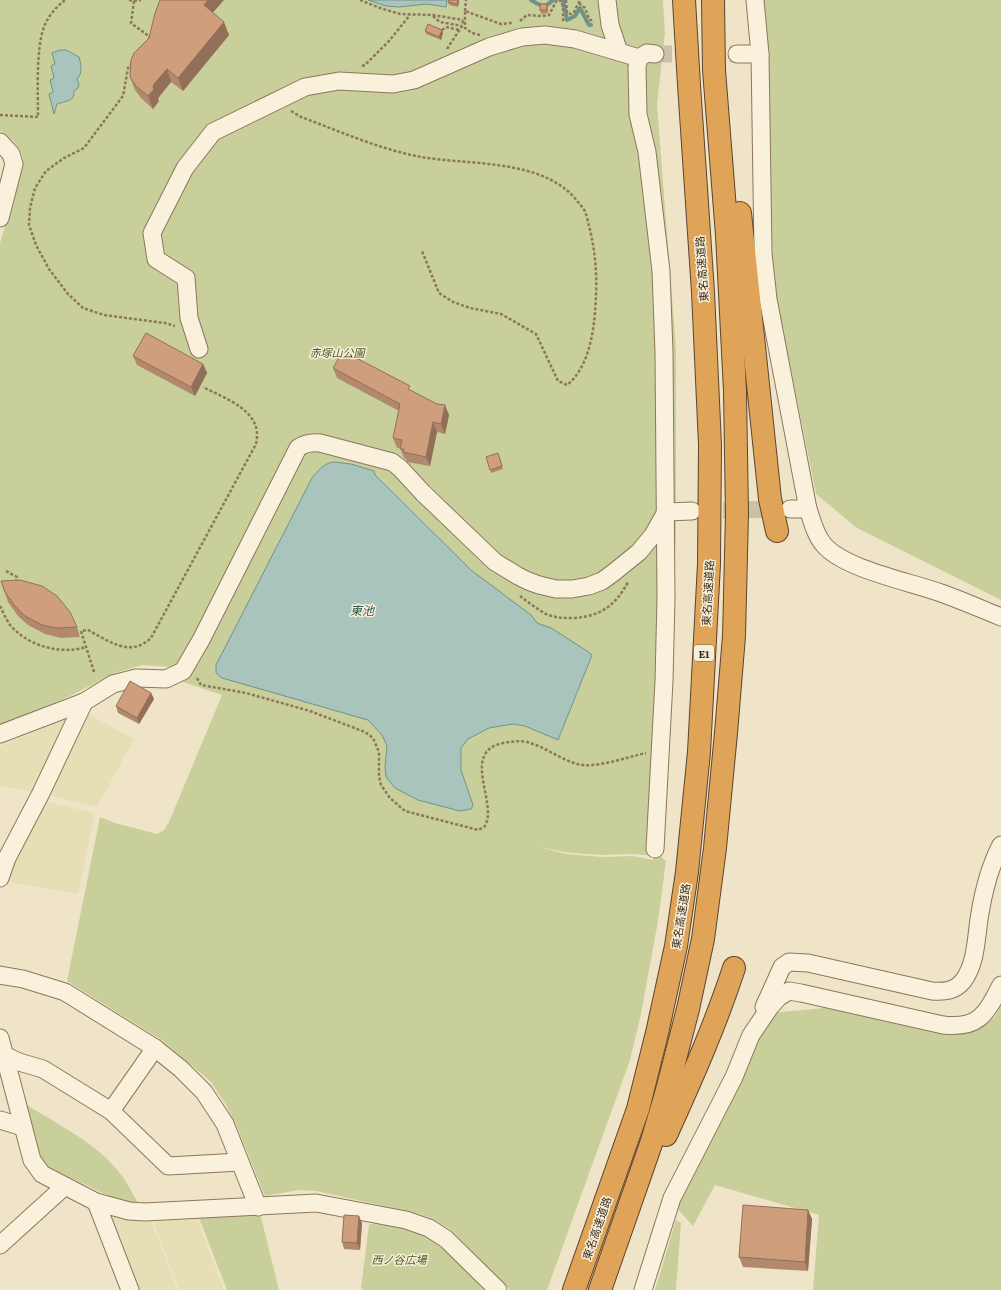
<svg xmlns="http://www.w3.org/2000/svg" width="1001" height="1290" viewBox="0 0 1001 1290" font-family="Literata,'Noto Sans JP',serif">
	<rect width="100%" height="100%" fill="#f0e4c8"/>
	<g fill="#e6deb5">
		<path d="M 84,712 L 134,739 L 97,807 L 44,794 Z"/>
		<path d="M 72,716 L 35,792 L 0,786 L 0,746 Z"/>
		<path d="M 43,801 L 95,813 L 78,894 L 3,881 Z"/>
		<path d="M 106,1212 L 137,1219 L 151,1220 L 177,1290 L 135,1290 Z"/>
		<path d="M 197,1218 L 224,1290 L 179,1290 L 153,1220 Z"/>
	</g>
	<g fill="#c9cf9b">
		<path d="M 0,0 L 663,0 L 665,33 L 657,105 L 676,348 L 676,536 L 663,720 L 656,856 L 633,854 L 604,855 L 570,853 L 540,847 L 566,854 L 602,857 L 633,856 L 652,860 L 659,855 L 666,861 L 658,921 L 641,1014 L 630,1060 L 547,1290 L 510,1290 L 451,1230 L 433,1219 L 420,1214 L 316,1191 L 299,1190 L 265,1196 L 237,1127 L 226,1105 L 211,1082 L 163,1041 L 67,981 L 100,817 L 115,823 L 157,834 L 164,830 L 169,822 L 222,695 L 183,682 L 171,667 L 142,665 L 115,673 L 76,693 L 0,729 L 0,243 L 22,170 C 22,167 23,163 23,160 C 22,148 10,136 0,131 Z"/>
		<path d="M 763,0 L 1001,0 L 1001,600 L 857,528 L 816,494 L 773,280 L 767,56 Z"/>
		<path d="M 1001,1005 L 1001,1290 L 813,1290 L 819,1215 L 715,1185 L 693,1226 L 677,1208 L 770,1013 L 825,1008 L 940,1030 L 978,1029 L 995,1017 Z"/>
		<path d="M 25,1104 C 57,1124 95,1142 119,1172 C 127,1181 132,1193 138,1203 L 123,1201 L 107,1195 L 46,1166 L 38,1151 Z"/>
		<path d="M 260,1213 L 279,1290 L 227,1290 L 199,1218 Z"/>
		<path d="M 676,1220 L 681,1223 L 676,1290 L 655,1290 Z"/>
		<path d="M 369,1224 C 387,1224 407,1227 424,1233 L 470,1272 L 488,1290 L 365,1290 L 361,1288 Z"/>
	</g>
	<g fill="#a9c4bc" stroke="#6f938a">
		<path d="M 368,0 L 447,0 L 446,7 L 427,4 L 399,7 L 386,6 Z"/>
		<path d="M 60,50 L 66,50 L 79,57 C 81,65 83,73 77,79 L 79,84 L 78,88 L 74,91 C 75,102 65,101 57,104 L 54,114 L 49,94 L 53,92 L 50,80 L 54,78 L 51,66 L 55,64 L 52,53 Z"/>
		<path d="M 333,462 L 351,464 L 374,471 L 375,475 L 471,570 L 531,615 L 537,623 L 551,628 L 587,651 L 592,655 L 558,740 L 525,726 L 513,724 L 489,728 L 468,739 L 461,748 L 461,770 L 473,805 L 471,809 L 460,811 L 418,800 L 395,788 L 386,777 L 385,767 L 387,746 L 382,735 L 368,720 L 222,678 L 216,673 L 216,665 L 312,478 C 319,470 323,464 333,462 Z"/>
	</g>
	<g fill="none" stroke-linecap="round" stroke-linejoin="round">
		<g stroke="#6f938a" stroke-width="4">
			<path d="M 531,0 C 541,6 544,9 553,0"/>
			<path d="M 563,0 L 567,20 L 575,16 L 580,8 L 589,25 L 591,25"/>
		</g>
		<g stroke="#ccc0a6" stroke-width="17" stroke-dasharray="17 8" stroke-linecap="butt">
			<path d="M 655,54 L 737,54"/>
			<path d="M 698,511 L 784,509"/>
		</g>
		<defs>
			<g id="street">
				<path d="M 607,0 L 610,25 L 619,52"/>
				<path d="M 755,0 L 760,54 L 763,253 L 768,299 L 808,509 C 812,520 815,535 824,545 C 844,569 911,582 941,593 C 961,600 981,609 1001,617"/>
				<path d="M 737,54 L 760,54"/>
				<path d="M 0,142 L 11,154 L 14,164 L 0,218"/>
				<path d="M 199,349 L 189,318 L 186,278 L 156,259 L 152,233 L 185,168 L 213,132 L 305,87 L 339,81 L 393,84 L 414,80 L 489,47 L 522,37 L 545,35 L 575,39 L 639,58"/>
				<path d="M 790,509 L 808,509"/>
				<path d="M 0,734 L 84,702 L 113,684 L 136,678 L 166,679 L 183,671 L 201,640 L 298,448 C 305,443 311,442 320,443 L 392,462 L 400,468 L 423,493 L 495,562 L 518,576 L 528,581 L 539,585 L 556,589 L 572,589 L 589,586 L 602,581 L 613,573 L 639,552 L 653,535 L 666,512 L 692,511"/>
				<path d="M 655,849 L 664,681 L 666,598 L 664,352 L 661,271 L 647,152 L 638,114 L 637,67 L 639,58 L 647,53 L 655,54"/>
				<path d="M 0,878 L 7,858 L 41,793 L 84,702"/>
				<path d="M 0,975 L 23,979 L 65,992 L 155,1048 L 181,1069 L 204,1092 L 225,1124 L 258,1207"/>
				<path d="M 764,1007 L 782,967 L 789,962 L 808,963 L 932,991 C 945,992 955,991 963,981 C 977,963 976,935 980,913 C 984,889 990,866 1001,845"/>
				<path d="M 0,1038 L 32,1160 L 42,1174 L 96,1202 L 129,1211 L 145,1212 L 316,1203 L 406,1220 L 429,1228 L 446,1239 L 498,1290"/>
				<path d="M 0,1053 L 19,1062 L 43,1069 L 111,1111 L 168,1166 L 240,1162"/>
				<path d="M 111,1111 L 155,1048"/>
				<path d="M 0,1120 L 23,1127"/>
				<path d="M 96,1202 L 130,1290"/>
				<path d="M 0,1245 L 65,1186"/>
				<path d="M 643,1290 L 672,1198 L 734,1077 L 751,1035 L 770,1007 L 779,997 L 789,991 L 801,993 L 943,1025 C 979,1029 986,1014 1001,985"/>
			</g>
			<g id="highway">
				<path d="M 740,213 L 770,499 L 777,531"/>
				<path d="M 666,1135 C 691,1080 715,1026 734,968"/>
				<path d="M 574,1290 L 638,1109 L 657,1033 L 676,946 L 687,872 L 699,752 L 709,564 L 710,445 L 703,292 L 689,85 L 684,0"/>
				<path d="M 600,1290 L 652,1141 L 666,1094 L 688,1009 L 703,939 L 715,848 L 726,733 L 734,636 L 737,514 L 735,391 L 727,235 L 714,70 L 713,0"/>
			</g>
		</defs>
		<use href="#street" stroke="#8d765c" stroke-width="19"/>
		<use href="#highway" stroke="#5b4430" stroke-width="24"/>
		<g stroke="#8d765c" stroke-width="2.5" stroke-dasharray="3 2" stroke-linecap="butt">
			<path d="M 129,0 L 134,1 L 141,0"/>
			<path d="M 360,0 L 380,8 L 400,14 L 433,15 L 463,20"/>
			<path d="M 566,0 L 567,13 L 571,14 L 574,12 L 580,0"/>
			<path d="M 134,1 L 131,23 L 150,37 L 148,39"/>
			<path d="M 579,3 L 585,8 L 589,19 L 594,22"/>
			<path d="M 465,11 L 466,0"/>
			<path d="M 433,16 L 440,22 L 462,26"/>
			<path d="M 520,21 L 527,15 L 541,16 L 549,15 L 557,0 L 561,1 L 563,7 L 563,23"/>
			<path d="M 442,30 L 446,27 L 459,30"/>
			<path d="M 480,35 L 472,33 L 465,28 L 465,11 L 501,24 L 513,23"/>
			<path d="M 447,49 L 462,26 L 463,20"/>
			<path d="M 132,63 L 128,68 L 123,96 L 84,148 L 64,158 L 46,171 L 35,188 L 30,208 L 29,225 L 36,245 L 49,269 L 68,294 L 83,308 L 104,315 L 165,323 L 175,326"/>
			<path d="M 362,66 L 365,65 L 389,41 L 410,15"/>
			<path d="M 291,111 L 301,117 C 339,131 377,148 416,156 C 466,166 544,157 578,202 C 580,205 584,208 585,212 C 587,216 588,222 589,226 C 595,249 597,272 596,295 C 595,324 591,366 567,385 L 558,381 L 536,334 L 501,314 L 470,308 L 453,302 L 439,293 L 422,251"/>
			<path d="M 0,115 L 38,117 C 38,93 36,52 43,30 C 47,17 55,8 65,0"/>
			<path d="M 6,571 L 17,577 L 16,582"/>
			<path d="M 520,596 C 528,602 537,609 546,614 C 555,618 564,618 574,618 C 601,616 615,606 628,582"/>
			<path d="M 0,606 C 3,612 6,619 10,625 C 28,646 60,655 86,647"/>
			<path d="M 94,672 L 81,631 L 88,630 C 109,641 130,658 151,638 L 256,444 C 264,411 226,399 203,387"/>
			<path d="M 197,678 L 201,685 L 246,693 L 310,711 L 365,732 L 373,738 L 379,752 L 379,776 L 381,785 L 390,798 L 405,811 L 478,830 L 484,827 C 500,806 459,752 503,743 C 511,742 519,740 527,742 C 545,747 560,759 577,764 C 595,769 627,757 646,753"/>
		</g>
		<use href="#street" stroke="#faf1dc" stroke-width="17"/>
		<use href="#highway" stroke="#e0a458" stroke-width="22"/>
	</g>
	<g fill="#b2896c">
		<path d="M 459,0 L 458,7 L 449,5 L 448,2 Z"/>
		<path d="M 547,4 L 548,7 L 548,13 L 541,14 L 540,10 Z"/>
		<path d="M 213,13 L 229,35 L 183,91 L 171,82 L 159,97 L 158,99 L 159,101 L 153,109 L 141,98 L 135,90 L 130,77 L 149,38 Z"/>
		<path d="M 425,31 L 443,33 L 441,40 L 426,34 Z"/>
		<path d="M 133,356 L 203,364 L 207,373 L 195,396 L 137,365 Z"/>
		<path d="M 333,368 L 412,391 L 449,415 L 445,434 L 437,432 L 430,466 L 407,462 L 406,459 L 404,458 L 400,448 L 397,448 L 393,438 L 399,411 L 337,378 Z"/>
		<path d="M 498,453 L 503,469 L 491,473 L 486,457 Z"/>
		<path d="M 1,581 L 77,627 L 80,637 L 61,638 L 45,634 L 28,625 L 18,616 L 8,602 Z"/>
		<path d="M 151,693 L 154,699 L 139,724 L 118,713 L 116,706 Z"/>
		<path d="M 808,1210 L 812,1219 L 808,1271 L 743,1267 L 739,1257 Z"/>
		<path d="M 362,1223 L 360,1250 L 344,1249 L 342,1242 Z"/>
	</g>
	<g fill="#916f58">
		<path d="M 208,0 L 224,0 L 208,18 L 204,5 Z"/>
		<path d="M 458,0 L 459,0 L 458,7 L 457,4 Z"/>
		<path d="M 224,22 L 229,35 L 183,91 L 178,78 Z"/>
		<path d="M 442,30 L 443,33 L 441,40 L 439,37 Z"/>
		<path d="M 167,69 L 171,82 L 159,97 L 158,99 L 159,101 L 153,109 L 148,96 L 154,84 Z"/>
		<path d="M 203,364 L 207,373 L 195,396 L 191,387 Z"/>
		<path d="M 445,405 L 449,415 L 445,434 L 441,424 Z"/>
		<path d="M 433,422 L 437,432 L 430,466 L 426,457 Z"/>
		<path d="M 151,693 L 154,699 L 139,724 L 137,718 Z"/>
		<path d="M 808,1210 L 812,1219 L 808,1271 L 805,1262 Z"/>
		<path d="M 359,1216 L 362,1223 L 360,1250 L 357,1243 Z"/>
	</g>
	<g fill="#cf9f7d" stroke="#916f58">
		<path d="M 160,0 L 208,0 L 204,5 L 224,22 L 178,78 L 167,69 L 154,84 L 153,87 L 154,89 L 148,96 L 136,86 L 130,77 L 131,60 L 134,53 L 149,38 L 155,13 Z"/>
		<path d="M 449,0 L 458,0 L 457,4 L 448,2 Z"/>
		<rect x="540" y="4" width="7" height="6"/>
		<path d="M 428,24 L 442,30 L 439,37 L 425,31 Z"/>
		<path d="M 146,333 L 203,364 L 191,387 L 133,356 Z"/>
		<path d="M 343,351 L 410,386 L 408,389 L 437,404 L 445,405 L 441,424 L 433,422 L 426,457 L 403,452 L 404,449 L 400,449 L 402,440 L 393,438 L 400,404 L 333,368 Z"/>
		<path d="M 498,453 L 502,466 L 490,470 L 486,457 Z"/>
		<path d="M 20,580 L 42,586 L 57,596 L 70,612 L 77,627 L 57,628 L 42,625 L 25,616 L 15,606 L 5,592 L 1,581 Z"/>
		<path d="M 130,681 L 151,693 L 137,718 L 116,706 Z"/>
		<path d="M 743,1205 L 808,1210 L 805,1262 L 739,1257 Z"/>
		<path d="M 344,1215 L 359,1216 L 357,1243 L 342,1242 Z"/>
	</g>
	<g text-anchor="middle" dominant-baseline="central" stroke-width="3" stroke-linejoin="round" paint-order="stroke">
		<rect fill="#f7eed8" stroke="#756857" stroke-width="1" x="694" y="645" width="20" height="16" rx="3"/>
		<g font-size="10" font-weight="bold" fill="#3d2e20">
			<text x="704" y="653">E1</text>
		</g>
		<g font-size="11" fill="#3d2e20" stroke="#f7eed8">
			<text transform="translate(701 269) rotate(-94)">東名高速道路</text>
			<text transform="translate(707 593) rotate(-87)">東名高速道路</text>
			<text transform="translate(680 916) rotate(-81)">東名高速道路</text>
			<text transform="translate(596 1228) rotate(-71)">東名高速道路</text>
		</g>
		<g font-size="11" font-style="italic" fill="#4d5a26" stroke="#f7eed8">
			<text x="337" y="352">赤塚山公園</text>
			<text x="399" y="1259">西ノ谷広場</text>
		</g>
		<g font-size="12" font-style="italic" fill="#2f5d5a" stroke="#f7eed8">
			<text x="362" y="610">東池</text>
		</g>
	</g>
</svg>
